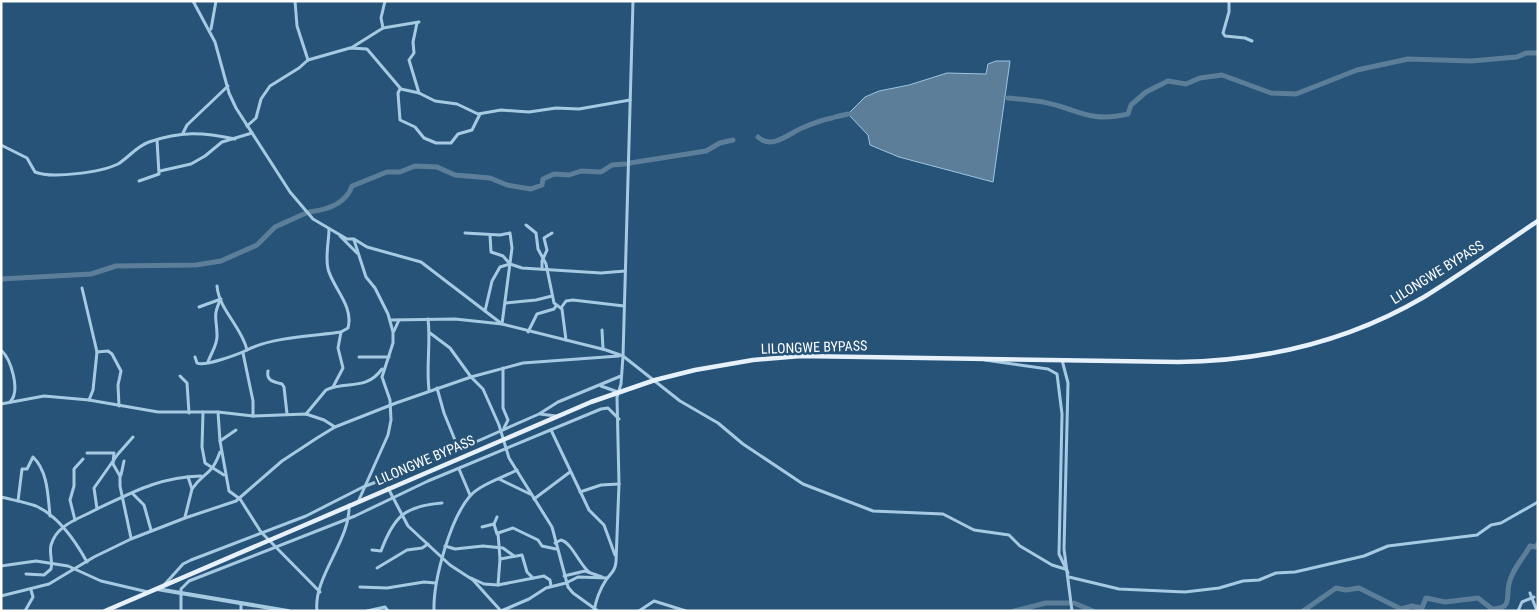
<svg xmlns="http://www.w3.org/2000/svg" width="1539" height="612" viewBox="0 0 1539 612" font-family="'Roboto Condensed',sans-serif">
	<rect width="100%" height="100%" fill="#265377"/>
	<path fill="#5d7e98" stroke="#9cc6e3" d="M 996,61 L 1010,61 L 993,182 L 899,157 L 870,145 L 868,135 L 848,114 L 865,97 L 879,91 L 909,85 L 947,73 L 986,74 L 988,64 Z"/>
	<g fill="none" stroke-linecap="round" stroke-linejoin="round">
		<g stroke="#5d7e98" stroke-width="5">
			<path d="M 1008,98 C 1020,99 1032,100 1043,102 C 1079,109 1088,123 1128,114 L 1131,105 L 1146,92 L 1168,81 L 1186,84 L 1200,78 L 1222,75 L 1271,93 L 1296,94 L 1357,70 L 1408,59 L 1471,61 L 1517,57 L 1526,53 L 1538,53"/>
			<path d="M 835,117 L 848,114"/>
			<path d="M 758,137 C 772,150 788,134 802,128 C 811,124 822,120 832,118"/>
			<path d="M 630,163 L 706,151 L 720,143 L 733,140"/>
			<path d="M 309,212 C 327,210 346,204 352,186 L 387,172 L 400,172 L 415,166 L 437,167 L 455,175 L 490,178 L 507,185 L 531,189 L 542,185 L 543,179 L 554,174 L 569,175 L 581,171 L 601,172 L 612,165 L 625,164"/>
			<path d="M 1,279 L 91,274 L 116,266 L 196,265 L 221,261 L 257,245 L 275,227 L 306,213"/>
			<path d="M 1074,603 L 1093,611"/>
			<path d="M 1014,611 L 1046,603 L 1070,603"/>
			<path d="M 1303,611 L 1336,588 L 1346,590 L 1359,588 L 1401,609 L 1412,606 L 1422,608 L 1426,598 L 1445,602 L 1478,598 L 1492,609 C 1496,609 1504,608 1506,604 C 1509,598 1507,591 1509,584 C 1512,569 1523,559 1530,546 L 1535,547 L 1538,544"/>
		</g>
		<g stroke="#a7cae3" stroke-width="3">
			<path d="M 193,1 L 215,42 L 229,93 L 236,108 L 290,192 L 313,219 L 347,239 L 354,239 L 367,247 L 421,262 L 502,324 L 512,248 L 510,233 L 500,235 L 465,233"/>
			<path d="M 295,1 L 297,26 L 308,60"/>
			<path d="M 1229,1 L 1229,12 L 1223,33 L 1225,36 L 1245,38 L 1252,41"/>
			<path d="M 417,23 L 413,42 L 414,53 L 409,60 L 419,93"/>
			<path d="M 383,28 L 419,22"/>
			<path d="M 211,29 L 216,1"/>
			<path d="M 351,48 L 383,28 L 381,18 L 385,1"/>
			<path d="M 400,89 L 398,93 L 400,120 L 415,127 L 424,138 L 436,143 L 451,143 L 458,134 L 472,130 L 480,114"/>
			<path d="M 247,126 L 256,118 L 261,99 L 270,86 L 299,68 L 308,60 L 350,48 L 367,49 L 401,89 L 419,93 L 435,101 L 457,104 L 478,114 L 501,110 L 529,112 L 556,108 L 579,109 L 630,100"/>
			<path d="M 183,133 L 187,125 L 228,86"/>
			<path d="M 1,145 L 27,158 L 35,172 C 52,179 102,172 118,164 C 128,158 137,146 149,142 C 181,131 202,132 235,139"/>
			<path d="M 160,171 L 191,164 L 205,156 L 222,142 L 252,133"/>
			<path d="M 139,181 L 159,174 L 157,140"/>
			<path d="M 526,225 L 536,233 L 538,249 L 546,264 L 554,303 L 562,309 L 566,340"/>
			<path d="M 490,235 L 491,252 L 503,256 L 510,264 L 522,268 L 601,273 L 625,271"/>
			<path d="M 340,236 L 357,253"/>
			<path d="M 354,240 L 366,277 L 375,288 L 388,314 L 393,332 L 393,343 L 382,377 L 390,400 L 391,420 L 388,435 L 358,502"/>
			<path d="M 542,269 L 542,261 L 547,250 L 544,238 L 552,233"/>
			<path d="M 217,286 C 219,310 242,327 247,350"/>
			<path d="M 82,288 L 97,352 L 93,390 L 89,400"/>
			<path d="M 506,303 L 536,300 L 552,296"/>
			<path d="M 199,307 L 221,299 C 212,316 217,319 217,335 C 218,344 211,353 208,362"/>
			<path d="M 561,308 L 566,301 L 573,300 L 624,306"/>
			<path d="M 485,311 L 492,281 L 500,267 L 510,264"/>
			<path d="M 428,319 C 431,343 426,366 429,390"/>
			<path d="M 391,320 L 455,319 L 502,324 L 606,350 L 623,356 L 680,401 L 718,423 L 743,444 L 803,484 L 873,511 L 943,514 L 974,530 L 1009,535 L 1020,546 L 1052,565 L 1065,569"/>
			<path d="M 602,330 L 603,349"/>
			<path d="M 394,331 L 399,320"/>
			<path d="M 528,332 L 537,314 L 554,309 L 556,306"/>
			<path d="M 430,333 L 450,348 L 471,377 L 483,389 L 499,425 L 509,458 L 552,527 L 568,587 L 573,593 L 598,611"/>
			<path d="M 1,350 C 11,359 21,391 10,402"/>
			<path d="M 97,352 L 108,351 L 112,354 L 121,371 L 118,385 L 119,406"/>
			<path d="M 243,353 L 253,401 L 253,416"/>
			<path d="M 195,357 L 197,363 C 204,367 239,354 247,350 C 272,337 314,336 341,332 L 348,328 C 354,306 333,288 328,269 C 325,256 329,241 329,229"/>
			<path d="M 359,357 L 389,357"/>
			<path d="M 985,360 L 1048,369 L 1057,374 L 1062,414 L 1059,554 L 1068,573"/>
			<path d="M 1062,360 L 1068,383 L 1064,549 L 1072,611"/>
			<path d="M 503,368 L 503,408 L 508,420 L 504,428"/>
			<path d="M 268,371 C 266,381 274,382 282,384 L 284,387 L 287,414"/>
			<path d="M 180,376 L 187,383 L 189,413"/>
			<path d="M 601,386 L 618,392"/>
			<path d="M 333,387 L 343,368 L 338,348 L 341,332"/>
			<path d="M 437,388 L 444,413 L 459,450"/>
			<path d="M 1,404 L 44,396 L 89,400 L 158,412 L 218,412 L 253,416 L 306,414 L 324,420 L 335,427"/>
			<path d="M 203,412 L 202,447 L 205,463 L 224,475"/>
			<path d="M 218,412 L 220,441 L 229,491 L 240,499 L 261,532 L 320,592"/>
			<path d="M 306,414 L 326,390 C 346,380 365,392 382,369"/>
			<path d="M 540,414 L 556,416"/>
			<path d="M 551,430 L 589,510 L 604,525 L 615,555"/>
			<path d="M 220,441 L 236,430"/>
			<path d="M 87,453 L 114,453 L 113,464 L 120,476 L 120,486 L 131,538"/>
			<path d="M 459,469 L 470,495"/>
			<path d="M 121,475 L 124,461"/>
			<path d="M 499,479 L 530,494"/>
			<path d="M 388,488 L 408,526 L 450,565 L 473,580 L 501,611 L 529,599 L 546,588 L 566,583 L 578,577 L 607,578"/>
			<path d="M 192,489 C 205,470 211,477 220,452"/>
			<path d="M 580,492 L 601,485 L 619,484"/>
			<path d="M 132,493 L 144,505 L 151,530"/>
			<path d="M 1,497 C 13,500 25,502 36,506 C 58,516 76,542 87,562"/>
			<path d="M 534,499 L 570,472"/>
			<path d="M 18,501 L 22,469 L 27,469 L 33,457 C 48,471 48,497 50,516"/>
			<path d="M 97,509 C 133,492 160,477 201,476"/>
			<path d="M 185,517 L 192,489 L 188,477"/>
			<path d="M 75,520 L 70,500 L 74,486 L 74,469 L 83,459"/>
			<path d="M 482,527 L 494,524"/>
			<path d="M 497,534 L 494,524 L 497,517"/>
			<path d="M 555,543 L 561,540 C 572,543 579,564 589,572"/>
			<path d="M 445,546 L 455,549 L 483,546 L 503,548 L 514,556"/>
			<path d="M 372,550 L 381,551 C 394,516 405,506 442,503"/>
			<path d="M 500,559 L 522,555 L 527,572 L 533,578"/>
			<path d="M 1,566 L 36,561 L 68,566 L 101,581 L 148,592"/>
			<path d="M 377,568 L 407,550 L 422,548 L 428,544"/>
			<path d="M 26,574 L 44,575 L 51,569 C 53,561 49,554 51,545 C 57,524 79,519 97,509 L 94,488 L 118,454 L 133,437"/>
			<path d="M 564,576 L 585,571 L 602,577"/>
			<path d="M 1069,577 L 1119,589 L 1185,592 L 1219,588 L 1243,581 L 1259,580 L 1276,573 L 1295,572 L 1364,556 L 1388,546 L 1477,535 L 1491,525 L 1501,523 L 1538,502"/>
			<path d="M 471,578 L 484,584 L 498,585 L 544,576 L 550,580 L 551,586"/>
			<path d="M 165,584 L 183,564 L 191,560 L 306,516 L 363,487 L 437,459 L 539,414 L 558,402 L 621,376"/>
			<path d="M 498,585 L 500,559 L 498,533 L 513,528 L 538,540 L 542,546 L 556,549"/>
			<path d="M 360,587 L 387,588 L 424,582 L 435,583"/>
			<path d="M 1530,593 L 1537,611"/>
			<path d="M 1,596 L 49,584 L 94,557 L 131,539 L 185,518 L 236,501 L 282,461 L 317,438 L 335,427 L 396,403 L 471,377 L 523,363 L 619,356"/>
			<path d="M 25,611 L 33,597 L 31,590"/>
			<path d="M 181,611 L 181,589 L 189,581 L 355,516 L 428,481 L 601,409 L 608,408 L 619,419"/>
			<path d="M 241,611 L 241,604"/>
			<path d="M 317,611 C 313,577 351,540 349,505"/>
			<path d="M 367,611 L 385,607 L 388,611"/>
			<path d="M 434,611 C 433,581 450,519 470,496 C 479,485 504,477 517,470"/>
			<path d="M 594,611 C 596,600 600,589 606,580 C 611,573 615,571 616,562 L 619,484 L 617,397 L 621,384 L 623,356 L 633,1"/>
			<path d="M 639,611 L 654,601 L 686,611"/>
			<path d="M 1518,611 L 1522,602 L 1534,597"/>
		</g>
		<path stroke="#a7cae3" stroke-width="4" d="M 157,589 L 288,611"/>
		<path stroke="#e6f1fc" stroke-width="4.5" d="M 105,611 L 591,402 L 655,380 L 695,370 L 753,360 L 801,356 L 1178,362 C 1264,361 1349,341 1424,297 C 1463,273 1500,246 1538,221"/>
	</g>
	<g text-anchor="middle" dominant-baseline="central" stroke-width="5" stroke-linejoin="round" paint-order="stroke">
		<g font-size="14" fill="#fff" stroke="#265377">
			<text transform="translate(1437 272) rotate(-32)">LILONGWE BYPASS</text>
			<text transform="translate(814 347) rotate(-2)">LILONGWE BYPASS</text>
			<text transform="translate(425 460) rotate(-23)">LILONGWE BYPASS</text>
		</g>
	</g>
	<rect width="1539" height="612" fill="none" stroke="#ffffff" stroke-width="5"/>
</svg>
